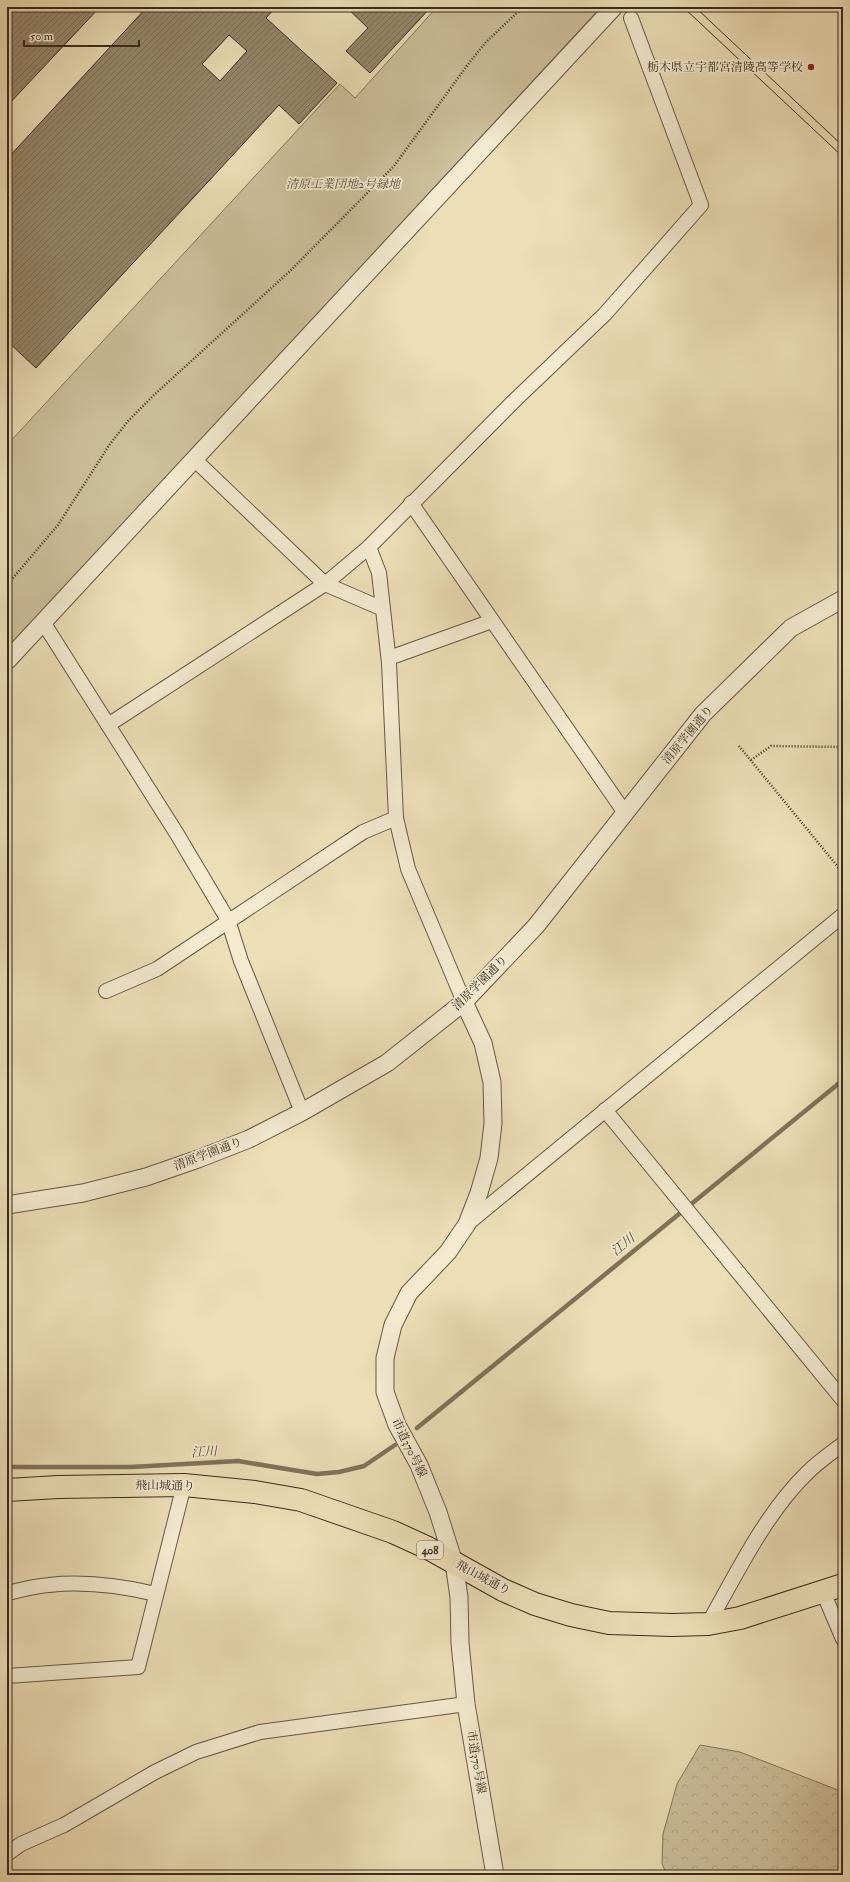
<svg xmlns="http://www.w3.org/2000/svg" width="850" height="1882" viewBox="0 0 850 1882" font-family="'IM FELL Double Pica','Noto Serif JP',serif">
	<defs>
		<pattern id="forest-crowns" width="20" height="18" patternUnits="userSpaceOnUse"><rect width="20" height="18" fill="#cec09c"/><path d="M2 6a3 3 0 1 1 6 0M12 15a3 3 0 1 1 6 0" fill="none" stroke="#b2a586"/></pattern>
		<pattern id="building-hatch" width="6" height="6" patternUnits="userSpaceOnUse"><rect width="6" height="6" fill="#97886d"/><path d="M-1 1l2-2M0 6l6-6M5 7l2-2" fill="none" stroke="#7c6f59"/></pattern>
	</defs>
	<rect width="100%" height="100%" fill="#eddeb6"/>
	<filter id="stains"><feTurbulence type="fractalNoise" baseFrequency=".005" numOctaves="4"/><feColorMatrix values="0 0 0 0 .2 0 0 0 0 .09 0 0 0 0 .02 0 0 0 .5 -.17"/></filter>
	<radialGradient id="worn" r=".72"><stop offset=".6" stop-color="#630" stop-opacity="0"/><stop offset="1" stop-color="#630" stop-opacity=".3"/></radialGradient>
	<path fill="url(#forest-crowns)" stroke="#84765d" d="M 700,1745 L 740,1752 L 843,1792 L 843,1875 L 667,1875 L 662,1864 L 663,1834 L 677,1784 Z"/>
	<path fill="#cec09c" stroke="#84765d" d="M 437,7 L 601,7 L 7,649 L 7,445 L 340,84 L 355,98 Z"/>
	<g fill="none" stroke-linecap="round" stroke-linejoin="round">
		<g stroke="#80725a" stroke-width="4.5">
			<path d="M 417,1428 L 843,1080"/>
			<path d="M 7,1467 L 131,1467 L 238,1461 L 317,1474 L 339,1472 L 364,1466 L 395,1445"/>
		</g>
	</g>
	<g fill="url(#building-hatch)" stroke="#392b1e" fill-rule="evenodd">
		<path d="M 7,7 L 100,7 L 7,106 Z"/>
		<path d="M 147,7 L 276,7 L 266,18 L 337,83 L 299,124 L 279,105 L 36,368 L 7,341 L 7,159 ZM 229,35 L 247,51 L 220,81 L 202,64 Z"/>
		<path d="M 346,7 L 431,7 L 370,73 L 346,51 L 368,28 Z"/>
	</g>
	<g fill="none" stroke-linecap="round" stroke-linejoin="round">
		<defs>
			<g id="minor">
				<path d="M 195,460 L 325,584 L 383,609 L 389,663 L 396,818 L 408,869 L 464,1002"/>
				<path d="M 411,503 L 625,813"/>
				<path d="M 369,547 L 379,573 L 383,609"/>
				<path d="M 43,622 L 177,834 L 228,920 L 241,961 L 302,1112"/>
				<path d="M 389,658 L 492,621"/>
				<path d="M 108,725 L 325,584 L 369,547 L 514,401 L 605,314 L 701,205 L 631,18"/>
				<path d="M 106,991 L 157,969 L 363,832 L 396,818"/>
				<path d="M 605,1110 L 843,1400"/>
				<path d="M 467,1224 L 843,915"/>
				<path d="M 823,1592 L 843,1639"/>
				<path d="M 7,1593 C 21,1590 35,1586 49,1585 C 85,1581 122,1586 156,1594"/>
				<path d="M 708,1624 C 737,1573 765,1514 807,1473 C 818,1462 831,1453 843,1444"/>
				<path d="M 7,1676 L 138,1667 L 184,1485"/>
				<path d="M 7,1854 L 21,1844 L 64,1825 L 155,1772 L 196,1752 L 260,1732 L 466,1704"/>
			</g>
			<g id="tertiary">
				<path d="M 7,661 L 614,7"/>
				<path d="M 464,1002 L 483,1043 L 492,1082 L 493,1123 L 489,1158 L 479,1193 L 467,1224 L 448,1252 L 409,1293 L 393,1325 L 385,1358 L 385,1392 L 397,1425 L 419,1465 L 438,1512 L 454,1563 L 459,1597 L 460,1643 L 466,1704 L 495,1875"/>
				<path d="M 7,1205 L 83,1193 L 146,1177 L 198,1159 L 249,1139 L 302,1112 L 387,1063 L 464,1002 L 536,926 L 703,714 L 791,628 L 843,599"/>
			</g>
			<path id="trunk" d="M 7,1490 L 58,1487 L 184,1485 L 255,1492 L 301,1500 L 393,1532 L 428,1548 L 503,1590 L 535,1604 L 571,1615 L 609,1623 L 672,1625 L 708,1624 L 740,1618 L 843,1585"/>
		</defs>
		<use href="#minor" stroke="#665844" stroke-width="16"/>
		<use href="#tertiary" stroke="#665844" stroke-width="19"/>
		<use href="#trunk" stroke="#392b1e" stroke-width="24"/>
		<g stroke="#392b1e" stroke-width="2.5" stroke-dasharray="1 2" stroke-linecap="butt">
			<path d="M 7,585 L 58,525 L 110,444 L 128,421 L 154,395 L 290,271 L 394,166 L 469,63 L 486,42 L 523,7"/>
			<path d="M 739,746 L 843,873"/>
			<path d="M 751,760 L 771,746 L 843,747"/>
		</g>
		<use href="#minor" stroke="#f3ead0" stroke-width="14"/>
		<use href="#tertiary" stroke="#f3ead0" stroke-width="17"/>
		<use href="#trunk" stroke="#eddeb6" stroke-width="22"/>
		<g stroke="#392b1e" stroke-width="1">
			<path d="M 683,7 L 843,157"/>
			<path d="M 695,7 L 843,146"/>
		</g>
	</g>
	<circle fill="#8f2418" stroke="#f3ead0" stroke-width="1.5" cx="811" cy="67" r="4"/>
	<g text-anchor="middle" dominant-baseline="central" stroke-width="3.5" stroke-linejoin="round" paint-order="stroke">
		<rect fill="#f3ead0" stroke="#716453" stroke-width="1" x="417" y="1541" width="26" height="18" rx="3"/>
		<g font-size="11" font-weight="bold" fill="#392b1e">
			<text x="430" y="1550">408</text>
		</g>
		<g font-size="12" fill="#392b1e" stroke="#f3ead0" text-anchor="end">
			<text x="803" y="67">栃木県立宇都宮清陵高等学校</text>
		</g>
		<g font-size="12" font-style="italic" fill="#574937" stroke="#f3ead0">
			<text x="343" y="184">清原工業団地2号緑地</text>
		</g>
		<g font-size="12" fill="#392b1e" stroke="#f3ead0">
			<text transform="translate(688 735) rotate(-50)">清原学園通り</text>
			<text transform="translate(480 983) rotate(-45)">清原学園通り</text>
			<text transform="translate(208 1154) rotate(-21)">清原学園通り</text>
			<text transform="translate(409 1448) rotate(64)">市道370号線</text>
			<text transform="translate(165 1486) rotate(1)">飛山城通り</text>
			<text transform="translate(483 1578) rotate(28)">飛山城通り</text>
			<text transform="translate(476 1762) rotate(80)">市道370号線</text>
		</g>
		<g font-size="13" font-style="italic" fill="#5d4e3c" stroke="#f3ead0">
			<text transform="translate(623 1245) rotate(-39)">江川</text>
			<text transform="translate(204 1452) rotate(-3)">江川</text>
		</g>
	</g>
	<rect width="850" height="1882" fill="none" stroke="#eddeb6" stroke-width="24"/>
	<rect x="8" y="8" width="834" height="1866" fill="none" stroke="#392b1e" stroke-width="2"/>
	<rect x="12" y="12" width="826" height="1858" fill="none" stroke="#392b1e"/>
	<path d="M24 40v6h115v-6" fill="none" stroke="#392b1e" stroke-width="2"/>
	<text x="30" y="40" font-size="12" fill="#392b1e" stroke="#f3ead0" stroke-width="3" paint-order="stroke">50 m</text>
	<rect width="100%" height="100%" filter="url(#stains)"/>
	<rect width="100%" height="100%" fill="url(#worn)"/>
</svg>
